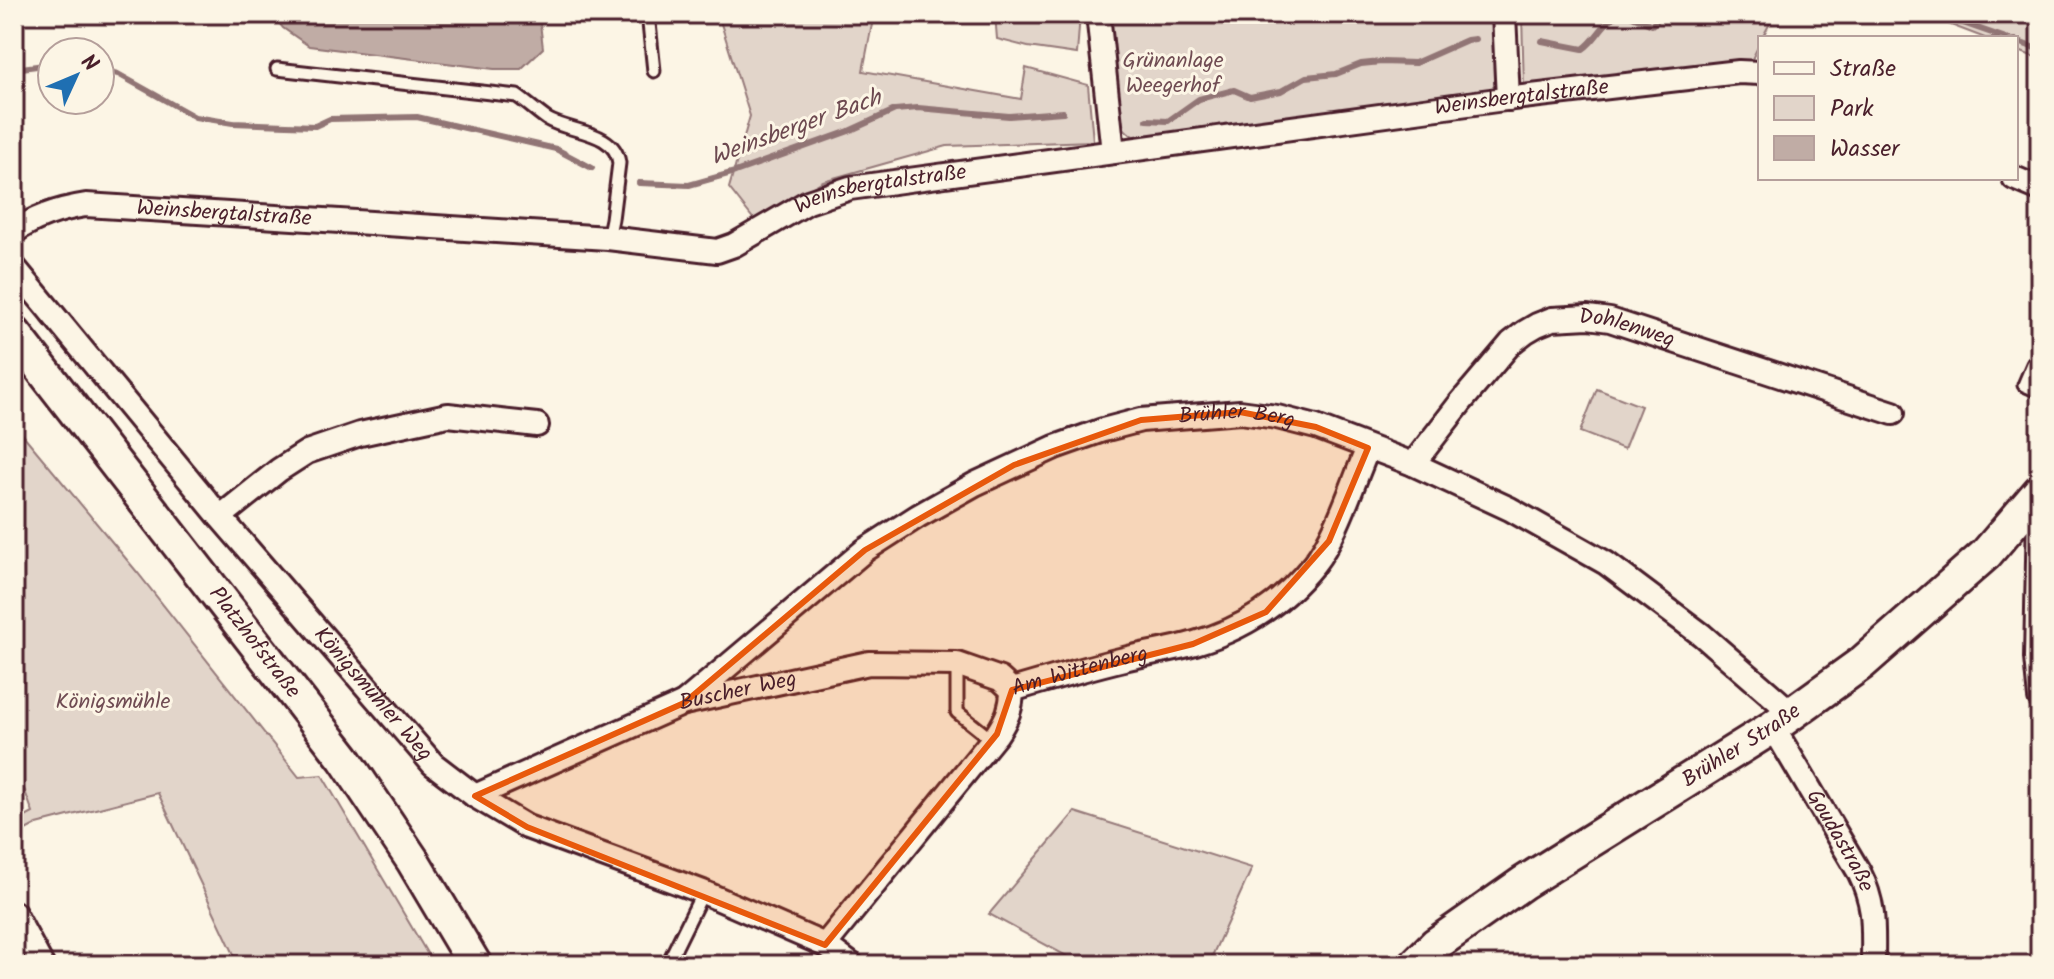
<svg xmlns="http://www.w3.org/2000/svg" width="2054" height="979" viewBox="0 0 2054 979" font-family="Kalam,sans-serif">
	<rect width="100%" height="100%" fill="#fcf5e5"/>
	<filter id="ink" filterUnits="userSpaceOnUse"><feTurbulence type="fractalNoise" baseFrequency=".0125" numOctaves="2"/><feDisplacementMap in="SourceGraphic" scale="16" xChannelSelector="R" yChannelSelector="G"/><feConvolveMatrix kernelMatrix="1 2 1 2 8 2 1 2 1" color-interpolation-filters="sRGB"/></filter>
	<g filter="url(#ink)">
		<g fill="#e2d5ca" stroke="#967a7a" stroke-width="2">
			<path d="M 718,14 L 874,14 L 863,71 L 1021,99 L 1026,68 L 1088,85 L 1093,141 L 947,146 L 823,181 L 755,221 L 729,188 L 750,116 Z"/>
			<path d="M 995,14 L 1080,14 L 1077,54 L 1028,47 L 997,39 Z"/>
			<path d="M 1110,14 L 1491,14 L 1498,84 L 1493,91 L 1138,139 C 1105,123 1114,84 1113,53 C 1113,40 1111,27 1110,14 Z"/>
			<path d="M 1522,14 L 1775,14 L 1762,38 L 1760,38 L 1760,43 L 1750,63 L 1524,90 Z"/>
			<path d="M 1922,14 L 2040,14 L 2040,59 L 2016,50 L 2016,38 L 1985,38 Z"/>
			<path d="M 1597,389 L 1641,406 L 1624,449 L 1580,432 Z"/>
			<path d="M 14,424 L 137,572 L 299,777 L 322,775 L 434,965 L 239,965 L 158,793 L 37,824 L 14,836 L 14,823 L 33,813 L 14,761 Z"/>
			<path d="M 1075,812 L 1252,868 L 1208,965 L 1083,965 L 989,914 Z"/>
		</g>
		<path fill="#c0aca5" stroke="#917474" stroke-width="2" d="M 272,14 L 534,14 L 540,23 L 543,48 L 521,69 L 494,69 L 309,46 L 283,28 Z"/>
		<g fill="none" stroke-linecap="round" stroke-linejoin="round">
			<g stroke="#917474" stroke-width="6">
				<path d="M 1628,14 L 1652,25 L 1663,14"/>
				<path d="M 1709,14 C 1721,20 1742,21 1753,14"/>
				<path d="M 1937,14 L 2006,38"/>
				<path d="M 1542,41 L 1583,49 C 1598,39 1603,20 1621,14"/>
				<path d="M 2016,41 L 2040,50"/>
				<path d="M 14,69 L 52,64"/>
				<path d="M 100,70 L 118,74 L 195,117 L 233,123 L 315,126 L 330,119 L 417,117 L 556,149 L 592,168"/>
				<path d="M 1147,120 L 1168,121 L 1199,99 L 1234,90 L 1250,97 L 1281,91 L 1306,77 L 1336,74 L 1361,64 L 1381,62 L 1415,63 L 1467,40 L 1475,39"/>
				<path d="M 639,183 L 689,185 L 735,172 L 849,131 L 895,110 L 918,108 L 1009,116 L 1063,112"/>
			</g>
			<defs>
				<g id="service">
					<path d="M 648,14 L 654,71"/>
					<path d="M 277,69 L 517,96 C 527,103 537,112 547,119 C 570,133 615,130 619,163 L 612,219 L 608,238"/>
					<path d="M 2033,364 L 2024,385 L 2040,392"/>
					<path d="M 957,664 L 957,712 L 992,740"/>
					<path d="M 667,965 L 703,892"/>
				</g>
				<g id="minor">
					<path d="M 1098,14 L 1113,152"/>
					<path d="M 1504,14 L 1508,99"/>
					<path d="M 2014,178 L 2040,189"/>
					<path id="s1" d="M 14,232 C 36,216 60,209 86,205 L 608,238 L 717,251 L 734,245 L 808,202 L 850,188 L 1497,100 L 1739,72 L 1760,73"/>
					<path id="s2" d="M 14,267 L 220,517 L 433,764 L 475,796 L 527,827 L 703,892 L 825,945 L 852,965"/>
					<path id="s3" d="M 1413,464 L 1461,402 L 1511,343 L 1525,332 L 1537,325 L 1552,319 L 1588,317 L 1610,320 L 1893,413"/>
					<path d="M 2035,497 L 2039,512 L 2036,658 L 2040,698"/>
					<path d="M 220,517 L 279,470 L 307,452 L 360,434 L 448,415 L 537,425"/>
					<path id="s4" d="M 684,703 L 865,550 L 918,516 L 975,484 L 1055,447 L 1103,430 L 1141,420 L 1240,412 L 1277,417 L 1316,427 L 1413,464 L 1510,509 L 1606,563 L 1702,635 L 1793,714"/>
					<path id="s5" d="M 1773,727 L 1859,872 C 1876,906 1873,928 1873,965"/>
					<path id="s6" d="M 475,796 L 684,703 L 869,663 L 957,664 L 1000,679 L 1012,690"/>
					<path d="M 14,913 L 42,965"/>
					<path id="s7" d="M 825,945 L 997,734 C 1007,719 1012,707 1012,690 C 1049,679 1086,668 1124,659 C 1147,653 1172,650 1195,643 C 1244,629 1282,604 1314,564 C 1337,535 1353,482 1368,448"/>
				</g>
				<g id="secondary">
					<path id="s8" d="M 14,333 L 344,758 L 413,861 L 475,965"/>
					<path id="s9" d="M 1415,965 L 1436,944 L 1523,883 L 1773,727 L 1862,663 L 1986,554 L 2040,491"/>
				</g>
			</defs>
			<use href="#service" stroke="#4a1f2b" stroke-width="17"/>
			<use href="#minor" stroke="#4a1f2b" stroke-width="28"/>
			<use href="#secondary" stroke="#4a1f2b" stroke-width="38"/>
			<use href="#service" stroke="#fcf5e5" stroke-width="11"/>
			<use href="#minor" stroke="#fcf5e5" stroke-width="22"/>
			<use href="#secondary" stroke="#fcf5e5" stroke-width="32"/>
		</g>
	</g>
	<path fill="#e8590c" fill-opacity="0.2" stroke="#e8590c" stroke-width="6" stroke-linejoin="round" d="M 1240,412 L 1316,427 L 1368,448 L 1329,541 L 1266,612 L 1193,644 L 1012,690 L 997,734 L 825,945 L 527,827 L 475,796 L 684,703 L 865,550 L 1014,465 L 1141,420 Z"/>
	<g text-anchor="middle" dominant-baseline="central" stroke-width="6" stroke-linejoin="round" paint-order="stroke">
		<g font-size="22" fill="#704c53" stroke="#fcf5e5">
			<text x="1173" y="61">Grünanlage<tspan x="1173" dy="25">Weegerhof</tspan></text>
			<text x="113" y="702">Königsmühle</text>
		</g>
		<g font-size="22" fill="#4a1f2b" stroke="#fcf5e5">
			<text stroke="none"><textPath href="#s1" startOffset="1536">Weinsbergtalstraße</textPath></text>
			<text stroke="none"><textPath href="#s1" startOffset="888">Weinsbergtalstraße</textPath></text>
			<text stroke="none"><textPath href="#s1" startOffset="216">Weinsbergtalstraße</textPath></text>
			<text stroke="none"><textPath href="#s3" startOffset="280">Dohlenweg</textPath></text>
			<text stroke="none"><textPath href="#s4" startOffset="640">Brühler Berg</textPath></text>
			<text stroke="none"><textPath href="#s8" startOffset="392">Platzhofstraße</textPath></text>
			<text stroke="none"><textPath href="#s7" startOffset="390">Am Wittenberg</textPath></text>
			<text stroke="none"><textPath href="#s6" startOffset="284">Buscher Weg</textPath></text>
			<text stroke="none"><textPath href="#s2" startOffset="558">Königsmühler Weg</textPath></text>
			<text stroke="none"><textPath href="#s9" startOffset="394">Brühler Straße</textPath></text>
			<text stroke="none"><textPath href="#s5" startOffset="132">Goudastraße</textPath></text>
		</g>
		<g font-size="24" font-style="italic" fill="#6d4950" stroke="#fcf5e5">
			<text transform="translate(796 128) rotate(-20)">Weinsberger Bach</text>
		</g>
	</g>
	<rect width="2054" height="979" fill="none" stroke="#fcf5e5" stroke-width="48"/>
	<rect x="24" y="24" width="2006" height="931" fill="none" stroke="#4a1f2b" stroke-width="3" filter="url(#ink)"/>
	<rect x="1758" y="36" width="260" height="144" fill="#fcf5e5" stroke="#b59f9b" stroke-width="2"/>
	<rect x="1774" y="62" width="40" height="12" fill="#fcf5e5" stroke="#b59f9b" stroke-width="2"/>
	<text x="1830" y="76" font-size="24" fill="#4a1f2b">Straße</text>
	<rect x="1774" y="96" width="40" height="24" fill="#e2d5ca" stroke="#b59f9b" stroke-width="2"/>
	<text x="1830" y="116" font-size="24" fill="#4a1f2b">Park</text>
	<rect x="1774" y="136" width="40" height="24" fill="#c0aca5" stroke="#b59f9b" stroke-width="2"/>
	<text x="1830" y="156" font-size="24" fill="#4a1f2b">Wasser</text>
	<g transform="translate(76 76) rotate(46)"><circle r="38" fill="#fcf5e5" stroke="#b59f9b" stroke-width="2"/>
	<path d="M0-6L14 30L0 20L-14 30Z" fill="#1f6fb2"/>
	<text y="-12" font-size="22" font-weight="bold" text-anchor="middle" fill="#4a1f2b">N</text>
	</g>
</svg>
